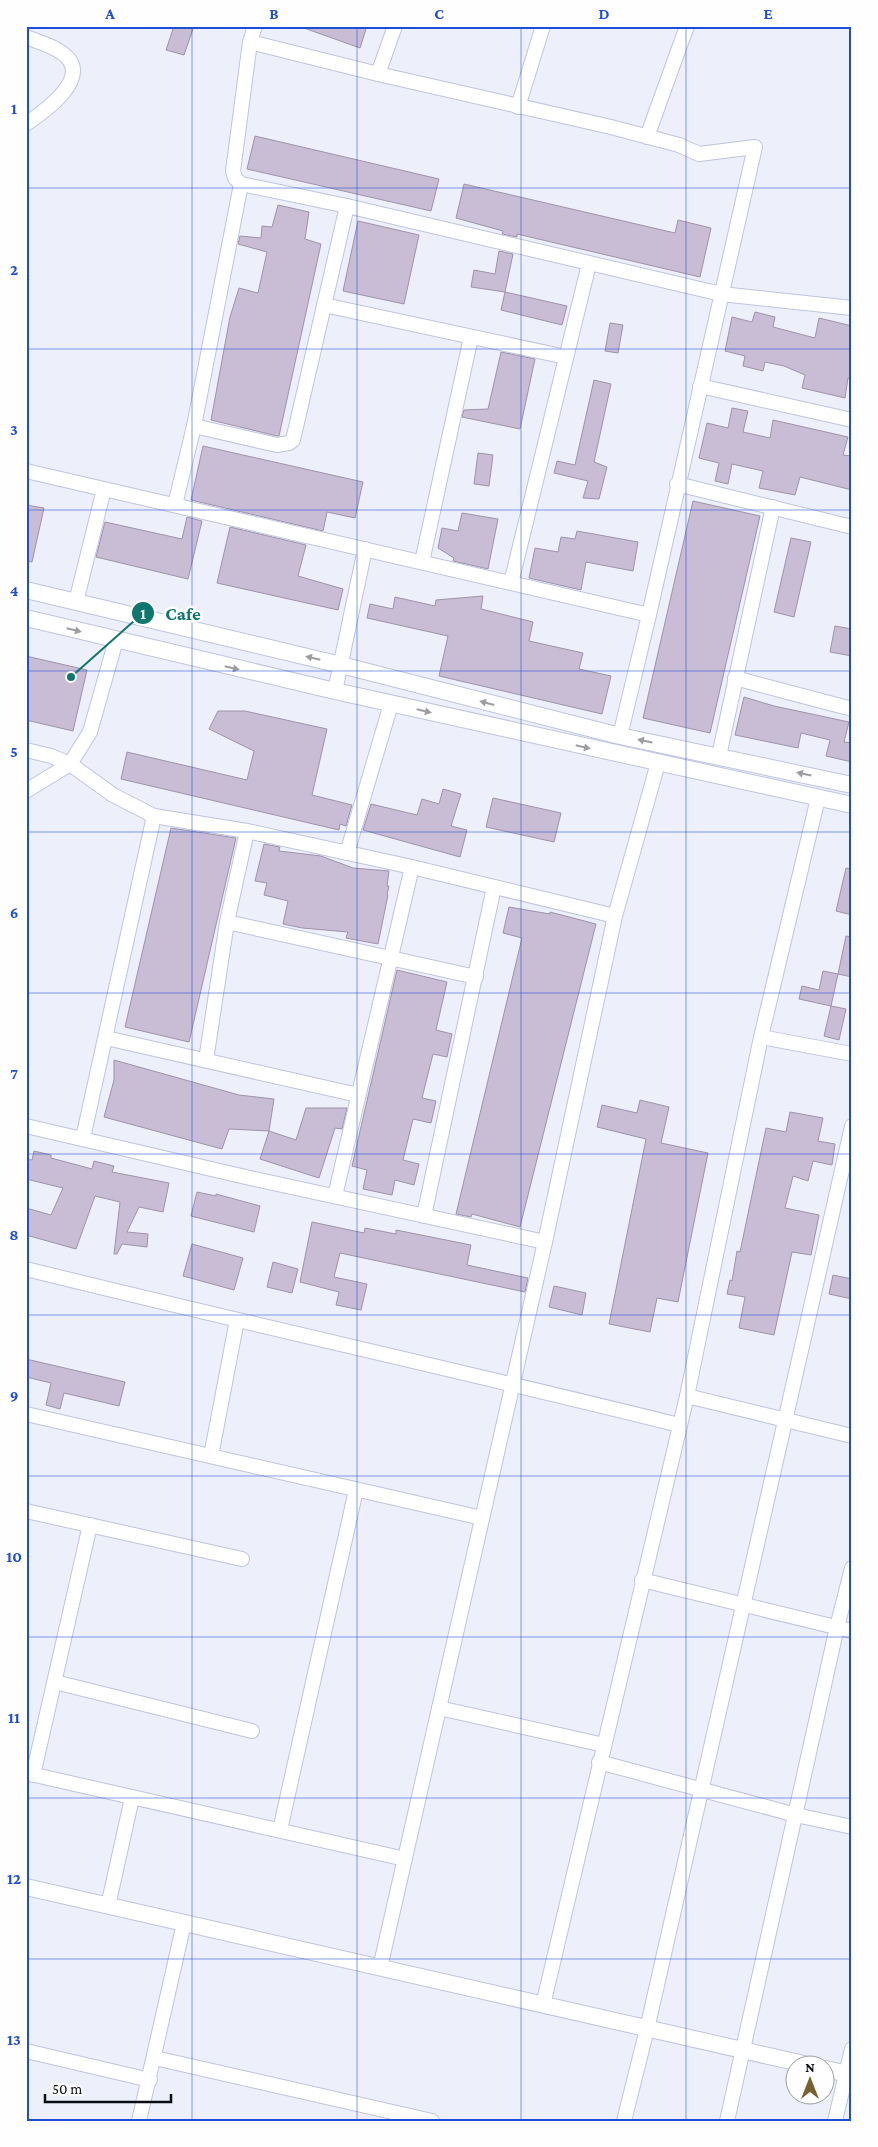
<svg xmlns="http://www.w3.org/2000/svg" width="878" height="2147" viewBox="0 0 878 2147" font-family="'Crimson Pro',serif">
	<rect width="100%" height="100%" fill="#edf0fb"/>
	<g fill="#c9bcd5" stroke="#9e92aa">
		<path d="M 174,26 L 194,26 L 184,55 L 166,50 Z"/>
		<path d="M 305,26 L 367,26 L 360,48 L 304,28 Z"/>
		<path d="M 255,136 L 439,179 L 431,211 L 247,169 Z"/>
		<path d="M 464,184 L 675,233 L 678,220 L 711,228 L 700,277 L 517,234 L 517,237 L 502,234 L 503,231 L 456,218 Z"/>
		<path d="M 278,205 L 309,212 L 305,239 L 321,244 L 279,436 L 277,436 L 211,420 L 230,317 L 239,288 L 258,293 L 267,252 L 238,244 L 240,236 L 261,238 L 262,226 L 272,227 Z"/>
		<path d="M 358,221 L 419,235 L 404,304 L 343,291 Z"/>
		<path d="M 499,251 L 513,254 L 505,292 L 471,287 L 474,270 L 495,274 Z"/>
		<path d="M 505,292 L 567,306 L 562,325 L 501,310 Z"/>
		<path d="M 755,312 L 775,317 L 773,327 L 815,338 L 819,318 L 852,326 L 852,379 L 848,378 L 845,398 L 802,388 L 805,375 L 784,366 L 765,362 L 763,371 L 743,366 L 745,356 L 725,351 L 732,317 L 752,322 Z"/>
		<path d="M 610,323 L 623,325 L 618,353 L 605,351 Z"/>
		<path d="M 501,352 L 535,359 L 520,429 L 462,417 L 464,410 L 488,409 Z"/>
		<path d="M 594,380 L 611,384 L 594,462 L 607,467 L 599,499 L 583,498 L 588,481 L 554,473 L 557,461 L 575,465 Z"/>
		<path d="M 732,408 L 748,411 L 743,432 L 770,438 L 773,420 L 848,437 L 843,455 L 852,456 L 852,490 L 800,477 L 795,495 L 759,488 L 763,471 L 732,464 L 728,484 L 715,481 L 719,463 L 699,458 L 707,423 L 728,428 Z"/>
		<path d="M 203,446 L 363,482 L 355,518 L 327,512 L 323,531 L 191,500 Z"/>
		<path d="M 478,453 L 493,455 L 489,486 L 474,484 Z"/>
		<path d="M 693,501 L 760,516 L 710,733 L 643,718 Z"/>
		<path d="M 26,505 L 44,508 L 32,562 L 26,561 Z"/>
		<path d="M 462,513 L 498,519 L 488,569 L 453,561 L 454,558 L 438,548 L 442,528 L 458,531 Z"/>
		<path d="M 187,517 L 202,521 L 188,579 L 96,557 L 105,522 L 182,539 Z"/>
		<path d="M 230,527 L 306,545 L 298,576 L 343,589 L 338,610 L 217,583 Z"/>
		<path d="M 577,531 L 638,542 L 633,571 L 586,562 L 581,590 L 529,578 L 535,548 L 558,552 L 561,537 L 575,539 Z"/>
		<path d="M 791,538 L 811,542 L 794,617 L 774,612 Z"/>
		<path d="M 483,596 L 481,609 L 533,622 L 529,641 L 583,653 L 579,669 L 611,676 L 602,714 L 439,676 L 448,636 L 367,618 L 370,604 L 393,609 L 395,597 L 435,606 L 436,600 Z"/>
		<path d="M 835,626 L 852,629 L 852,656 L 830,652 Z"/>
		<path d="M 26,656 L 87,670 L 73,731 L 26,720 Z"/>
		<path d="M 744,697 L 774,706 L 849,722 L 844,742 L 852,743 L 852,762 L 826,756 L 830,740 L 801,733 L 798,748 L 735,735 Z"/>
		<path d="M 218,711 L 245,711 L 327,729 L 312,795 L 352,805 L 346,826 L 340,824 L 339,830 L 121,779 L 127,752 L 247,780 L 254,751 L 209,729 Z"/>
		<path d="M 443,789 L 461,794 L 451,826 L 467,830 L 460,857 L 363,830 L 371,804 L 417,815 L 422,799 L 439,804 Z"/>
		<path d="M 493,798 L 561,813 L 554,842 L 486,827 Z"/>
		<path d="M 171,828 L 236,838 L 189,1042 L 125,1027 Z"/>
		<path d="M 264,844 L 280,847 L 279,851 L 321,856 L 353,868 L 389,871 L 387,886 L 389,886 L 387,895 L 388,895 L 378,944 L 346,938 L 348,932 L 302,928 L 283,924 L 288,901 L 264,895 L 267,883 L 255,881 Z"/>
		<path d="M 846,868 L 852,869 L 852,915 L 836,911 Z"/>
		<path d="M 509,907 L 550,914 L 550,912 L 596,924 L 520,1227 L 472,1214 L 471,1217 L 456,1214 L 522,938 L 503,933 Z"/>
		<path d="M 846,936 L 852,937 L 852,977 L 838,974 Z"/>
		<path d="M 397,970 L 447,982 L 436,1030 L 452,1034 L 447,1057 L 433,1054 L 422,1098 L 436,1101 L 431,1123 L 413,1119 L 403,1160 L 419,1164 L 414,1185 L 395,1180 L 392,1195 L 363,1189 L 367,1170 L 352,1166 Z"/>
		<path d="M 823,971 L 838,974 L 831,1006 L 799,999 L 802,986 L 819,990 Z"/>
		<path d="M 831,1006 L 846,1009 L 839,1040 L 824,1036 Z"/>
		<path d="M 114,1060 L 239,1095 L 274,1099 L 269,1131 L 229,1129 L 222,1149 L 104,1117 L 114,1080 Z"/>
		<path d="M 640,1100 L 669,1107 L 661,1143 L 708,1153 L 678,1302 L 657,1298 L 650,1332 L 609,1324 L 646,1139 L 597,1127 L 602,1105 L 637,1113 Z"/>
		<path d="M 306,1108 L 347,1108 L 342,1129 L 335,1128 L 319,1178 L 260,1159 L 269,1131 L 296,1140 Z"/>
		<path d="M 790,1112 L 823,1118 L 818,1141 L 835,1144 L 832,1165 L 813,1161 L 808,1181 L 793,1176 L 785,1208 L 819,1215 L 811,1255 L 792,1252 L 774,1335 L 739,1328 L 745,1297 L 727,1294 L 730,1280 L 732,1281 L 737,1251 L 740,1252 L 766,1128 L 786,1132 Z"/>
		<path d="M 34,1151 L 51,1155 L 51,1158 L 92,1169 L 94,1161 L 114,1166 L 112,1172 L 169,1183 L 163,1212 L 139,1207 L 127,1232 L 148,1234 L 147,1247 L 122,1244 L 117,1254 L 114,1254 L 120,1202 L 95,1196 L 76,1249 L 26,1235 L 26,1208 L 51,1215 L 63,1188 L 26,1179 L 26,1159 L 32,1160 Z"/>
		<path d="M 197,1192 L 216,1196 L 216,1194 L 260,1206 L 254,1232 L 191,1216 Z"/>
		<path d="M 312,1222 L 364,1233 L 365,1228 L 396,1234 L 396,1230 L 471,1245 L 467,1265 L 528,1278 L 525,1292 L 340,1253 L 334,1277 L 367,1284 L 361,1310 L 336,1305 L 339,1292 L 300,1282 Z"/>
		<path d="M 192,1244 L 243,1258 L 234,1290 L 183,1276 Z"/>
		<path d="M 273,1262 L 298,1269 L 292,1293 L 267,1287 Z"/>
		<path d="M 833,1275 L 852,1279 L 852,1299 L 829,1294 Z"/>
		<path d="M 554,1286 L 586,1293 L 582,1315 L 549,1307 Z"/>
		<path d="M 26,1359 L 125,1382 L 119,1406 L 64,1393 L 60,1409 L 46,1405 L 51,1383 L 26,1377 Z"/>
	</g>
	<g fill="none" stroke-linecap="round" stroke-linejoin="round">
		<defs>
			<g id="minor">
				<path d="M 255,26 L 250,42 L 233,171 L 235,178 L 241,184 L 347,206 L 721,294 L 852,308"/>
				<path d="M 26,37 C 38,42 52,45 62,53 C 95,76 45,111 26,124"/>
				<path d="M 250,42 L 378,74 L 611,127 L 679,145 L 699,154 L 755,147 L 649,615 L 620,736"/>
				<path d="M 378,74 L 395,26"/>
				<path d="M 518,107 L 543,26"/>
				<path d="M 647,137 L 687,26"/>
				<path d="M 324,305 L 566,357"/>
				<path d="M 700,386 L 852,420"/>
				<path d="M 194,426 L 277,445 L 289,443 L 293,440 L 347,206"/>
				<path d="M 26,471 L 649,615"/>
				<path d="M 677,484 L 852,527"/>
				<path d="M 175,505 L 194,426 L 241,184"/>
				<path d="M 422,562 L 471,337"/>
				<path d="M 511,583 L 589,264"/>
				<path d="M 76,602 L 104,489"/>
				<path d="M 735,678 L 852,709"/>
				<path d="M 335,691 L 365,549"/>
				<path d="M 26,750 L 51,756 L 70,764 L 113,795 L 154,816 L 247,831 L 412,867 L 615,916"/>
				<path d="M 719,756 L 773,507"/>
				<path d="M 26,791 L 70,764 L 90,732 L 116,640"/>
				<path d="M 347,853 L 391,704"/>
				<path d="M 227,922 L 476,977"/>
				<path d="M 761,1037 L 852,1054"/>
				<path d="M 106,1038 L 358,1095"/>
				<path d="M 206,1060 L 227,922 L 247,831"/>
				<path d="M 26,1126 L 250,1178 L 545,1242"/>
				<path d="M 83,1138 L 154,816"/>
				<path d="M 335,1196 L 412,867"/>
				<path d="M 424,1216 L 494,887"/>
				<path d="M 26,1269 C 244,1323 462,1371 679,1425"/>
				<path d="M 687,1396 L 852,1436"/>
				<path d="M 26,1414 L 482,1518"/>
				<path d="M 211,1456 L 237,1320"/>
				<path d="M 26,1511 L 242,1559"/>
				<path d="M 642,1580 L 852,1631"/>
				<path d="M 55,1682 L 252,1731"/>
				<path d="M 439,1708 L 604,1745"/>
				<path d="M 599,1762 L 796,1815 L 852,1827"/>
				<path d="M 26,1773 L 405,1859"/>
				<path d="M 33,1775 L 90,1525"/>
				<path d="M 280,1830 L 356,1490"/>
				<path d="M 108,1906 L 132,1798"/>
				<path d="M 380,1968 L 545,1242 L 615,916 L 658,763"/>
				<path d="M 543,2005 L 687,1396 L 761,1037 L 818,798"/>
				<path d="M 26,2051 L 150,2080"/>
				<path d="M 155,2058 L 432,2121"/>
				<path d="M 139,2121 L 184,1923"/>
				<path d="M 624,2121 L 647,2029 L 852,1126"/>
				<path d="M 727,2121 L 837,1627 L 852,1568"/>
				<path d="M 835,2121 L 852,2049"/>
			</g>
			<g id="tertiary">
				<path d="M 26,590 L 341,665 L 620,736 L 852,785"/>
				<path d="M 26,618 L 335,691 L 852,805"/>
				<path d="M 26,1887 L 804,2064"/>
				<path d="M 826,2069 L 852,2075"/>
			</g>
		</defs>
		<use href="#minor" stroke="#bec4df" stroke-width="16"/>
		<use href="#tertiary" stroke="#bec4df" stroke-width="18"/>
		<use href="#minor" stroke="#fff" stroke-width="14"/>
		<use href="#tertiary" stroke="#fff" stroke-width="16"/>
	</g>
	<defs><path id="oneway-solid" d="M-6-.8H1V-3.2L6.5 0L1 3.2V.8H-6Z" transform="scale(1.25)"/></defs>
	<g fill="#9d9ea1">
		<use href="#oneway-solid" transform="translate(74 630) rotate(14)"/>
		<use href="#oneway-solid" transform="translate(313 658) rotate(-167)"/>
		<use href="#oneway-solid" transform="translate(232 668) rotate(13)"/>
		<use href="#oneway-solid" transform="translate(487 703) rotate(-165)"/>
		<use href="#oneway-solid" transform="translate(424 711) rotate(13)"/>
		<use href="#oneway-solid" transform="translate(645 741) rotate(-168)"/>
		<use href="#oneway-solid" transform="translate(583 747) rotate(13)"/>
		<use href="#oneway-solid" transform="translate(804 774) rotate(-168)"/>
	</g>
	<path fill="none" stroke="#1d4ed8" stroke-width="1" stroke-opacity="0.55" d="M 192,26 L 192,2121M 357,26 L 357,2121M 521,26 L 521,2121M 686,26 L 686,2121M 26,188 L 852,188M 26,349 L 852,349M 26,510 L 852,510M 26,671 L 852,671M 26,832 L 852,832M 26,993 L 852,993M 26,1154 L 852,1154M 26,1315 L 852,1315M 26,1476 L 852,1476M 26,1637 L 852,1637M 26,1798 L 852,1798M 26,1959 L 852,1959"/>
	<path fill="none" stroke="#0f766e" stroke-width="2" d="M71 677L143 613"/>
	<g fill="#0f766e" stroke="#fefefe" stroke-width="2">
		<circle cx="71" cy="677" r="5"/>
		<circle cx="143" cy="613" r="12"/>
	</g>
	<g font-size="15" text-anchor="middle" font-weight="bold" fill="#fff">
		<text x="143" y="619">1</text>
	</g>
	<g font-size="19" text-anchor="middle" font-weight="bold" fill="#0f766e" stroke="#fefefe" stroke-width="5" stroke-linejoin="round" paint-order="stroke">
		<text x="183" y="620">Cafe</text>
	</g>
	<rect width="878" height="2147" fill="none" stroke="#fefefe" stroke-width="55"/>
	<g transform="translate(810 2080)"><circle r="24" fill="#fefefe" stroke="#9c9da0"/>
	<path d="M0-4L9 19L0 12L-9 19Z" fill="#776131"/>
	<text y="-8" font-size="14" font-weight="bold" text-anchor="middle" fill="#0a0c14">N</text>
	</g>
	<path d="M45 2094v8h126v-8" fill="none" stroke="#0a0c14" stroke-width="2.5"/>
	<text x="52" y="2094" font-size="15" fill="#0a0c14" stroke="#fefefe" stroke-width="4" paint-order="stroke">50 m</text>
	<rect x="28" y="28" width="822" height="2092" fill="none" stroke="#1d4ed8" stroke-width="2"/>
	<g font-size="16" text-anchor="middle" font-weight="bold" fill="#1d4ed8">
		<text x="110" y="19">A</text>
		<text x="274" y="19">B</text>
		<text x="439" y="19">C</text>
		<text x="604" y="19">D</text>
		<text x="768" y="19">E</text>
		<text x="14" y="114">1</text>
		<text x="14" y="275">2</text>
		<text x="14" y="435">3</text>
		<text x="14" y="596">4</text>
		<text x="14" y="757">5</text>
		<text x="14" y="918">6</text>
		<text x="14" y="1079">7</text>
		<text x="14" y="1240">8</text>
		<text x="14" y="1401">9</text>
		<text x="14" y="1562">10</text>
		<text x="14" y="1723">11</text>
		<text x="14" y="1884">12</text>
		<text x="14" y="2045">13</text>
	</g>
</svg>
